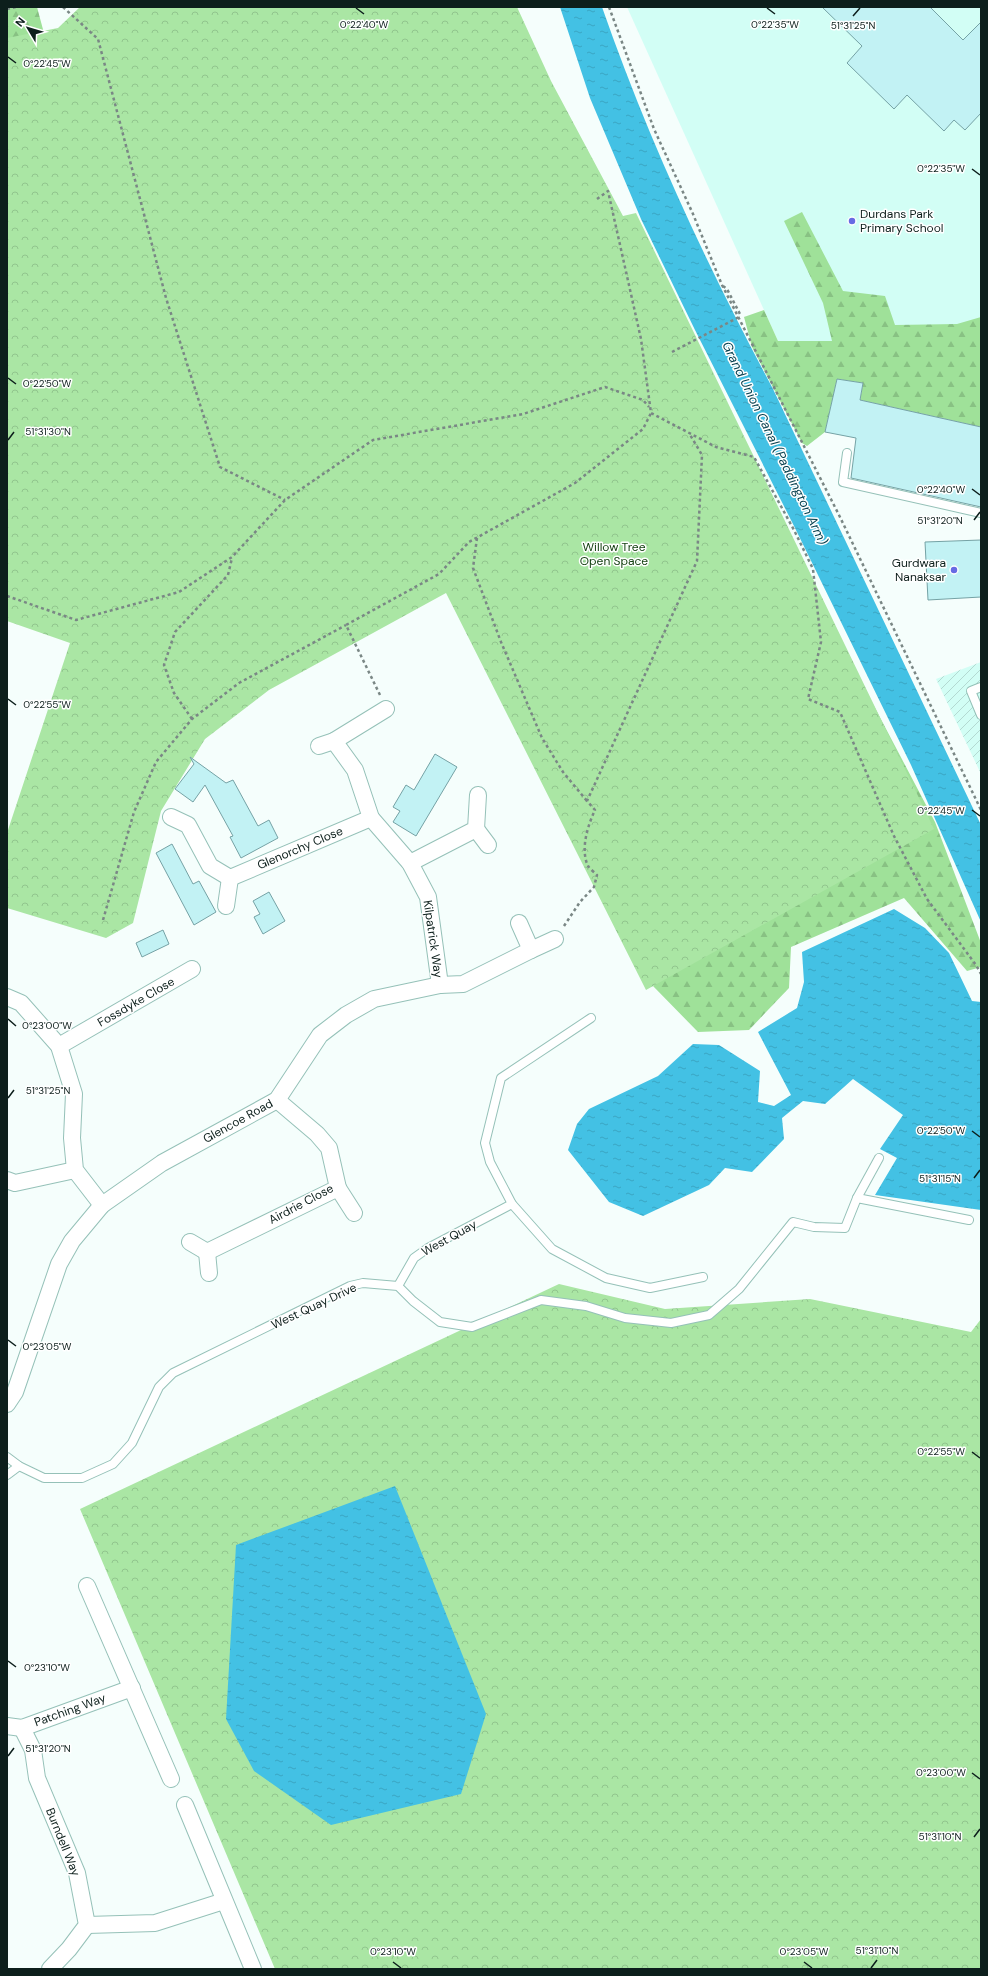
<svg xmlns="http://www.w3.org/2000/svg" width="988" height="1976" viewBox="0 0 988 1976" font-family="'DM Sans',sans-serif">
	<defs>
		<pattern id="industrial-furrows" width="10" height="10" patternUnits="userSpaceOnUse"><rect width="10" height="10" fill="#d2fef5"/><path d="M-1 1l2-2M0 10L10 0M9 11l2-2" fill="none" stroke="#b3d9d1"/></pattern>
		<pattern id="forest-firs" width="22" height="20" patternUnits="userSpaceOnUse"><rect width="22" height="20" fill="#9fe199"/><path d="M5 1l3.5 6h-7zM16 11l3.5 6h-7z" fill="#88c183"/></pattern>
		<pattern id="park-crowns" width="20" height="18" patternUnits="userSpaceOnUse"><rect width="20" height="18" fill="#aae6a4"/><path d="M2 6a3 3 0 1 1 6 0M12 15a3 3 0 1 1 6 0" fill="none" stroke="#91c58d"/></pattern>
		<pattern id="water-ripples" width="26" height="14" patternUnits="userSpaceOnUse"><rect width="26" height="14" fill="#43c1e4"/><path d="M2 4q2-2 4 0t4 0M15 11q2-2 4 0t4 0" fill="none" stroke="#3aa5c3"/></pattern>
	</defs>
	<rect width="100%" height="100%" fill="#f5fefc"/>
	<path fill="#d2fef5" d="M 627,7 L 981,7 L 981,339 L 967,343 L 778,341 Z"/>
	<path fill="url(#industrial-furrows)" d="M 981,662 L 981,774 L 936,679 Z"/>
	<g fill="url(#forest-firs)">
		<path d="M 7,7 L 37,7 L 45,37 L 7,59 Z"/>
		<path d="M 802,212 L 843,291 L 885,296 L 895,325 L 957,324 L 981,317 L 981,427 L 860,400 L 863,383 L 837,379 L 825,432 L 807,446 L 802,443 L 752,347 L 744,317 L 764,310 L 778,341 L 832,341 L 823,303 L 784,221 Z"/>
		<path d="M 854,668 L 935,822 L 981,943 L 981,967 L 967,971 L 904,898 L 791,947 L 789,988 L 749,1030 L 698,1032 L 653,986 Z"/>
	</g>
	<g fill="url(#park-crowns)">
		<path d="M 80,7 L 517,7 L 551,81 L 623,216 L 636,213 L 934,829 L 646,990 L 446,593 L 269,690 L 205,739 L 161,811 L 133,923 L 106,938 L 7,908 L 7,833 L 70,643 L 7,621 L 7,38 L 58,28 Z"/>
		<path d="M 559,1284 L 665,1309 L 810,1299 L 971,1332 L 981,1319 L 981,1969 L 275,1969 L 80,1509 Z"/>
	</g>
	<g fill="url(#water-ripples)">
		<path d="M 560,7 L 602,7 C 648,139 707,266 773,389 L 981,825 L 981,922 L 911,765 L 794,526 L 695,330 L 641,219 L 590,98 Z"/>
		<path d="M 894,909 L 925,928 L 949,953 L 972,1001 L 981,1002 L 981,1210 L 875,1195 L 897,1158 L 880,1149 L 903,1115 L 853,1079 L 825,1104 L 803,1101 L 782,1118 L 784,1139 L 752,1172 L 725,1168 L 709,1185 L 643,1216 L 609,1202 L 568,1150 L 577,1124 L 589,1109 L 658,1076 L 693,1044 L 719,1045 L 760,1071 L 758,1102 L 774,1106 L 791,1095 L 758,1032 L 797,1008 L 804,982 L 802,952 Z"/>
		<path d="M 395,1486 L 486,1714 L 461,1794 L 331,1825 L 254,1771 L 226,1719 L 236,1545 Z"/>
	</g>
	<g fill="#c2f2f4" stroke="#75a2a5">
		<path d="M 822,7 L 930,7 L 963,40 L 981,22 L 981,113 L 965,130 L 954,120 L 944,131 L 907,95 L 894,109 L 847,63 L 862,46 Z"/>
		<path d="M 837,379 L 863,383 L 860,400 L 981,427 L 981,507 L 851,478 L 856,438 L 825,432 Z"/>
		<path d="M 981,540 L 981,597 L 928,600 L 925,542 Z"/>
		<path d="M 435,754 L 457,767 L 416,836 L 393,822 L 400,811 L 393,807 L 406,785 L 414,790 Z"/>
		<path d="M 190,757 L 226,783 L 233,780 L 258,826 L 269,820 L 278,838 L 241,858 L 230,837 L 233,836 L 205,785 L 193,802 L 175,789 L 194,764 Z"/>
		<path d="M 172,844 L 193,884 L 199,881 L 216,912 L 194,925 L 156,853 Z"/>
		<path d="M 269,892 L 285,921 L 263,934 L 254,917 L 260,914 L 253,901 Z"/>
		<path d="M 163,930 L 169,944 L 142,957 L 136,943 Z"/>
	</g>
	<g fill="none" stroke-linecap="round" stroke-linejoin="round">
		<defs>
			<g id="service">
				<path d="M 847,453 L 843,482 L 981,513"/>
				<path d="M 981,687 L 971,691 L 981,715"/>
				<path d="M 591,1018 L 501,1078 L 485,1143 L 490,1162 L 512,1204 L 552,1249 L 606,1278 L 650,1288 L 703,1277"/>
				<path d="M 857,1198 L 879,1158"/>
				<path d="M 398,1286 L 414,1258 L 428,1248 L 512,1204"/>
				<path d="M 7,1457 L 19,1466 L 44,1478 L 82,1478 L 113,1464 L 132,1443 L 159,1387 L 173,1373 L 350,1286 L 363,1283 L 398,1286 L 413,1301 L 440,1322 L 472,1327 L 541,1300 L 586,1306 L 625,1318 L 671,1323 L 709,1315 L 739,1289 L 793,1222 L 814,1227 L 845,1228 L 857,1198 L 969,1220"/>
				<path d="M 7,1475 L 19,1466"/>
			</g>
			<g id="minor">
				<path d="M 386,709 L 334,741 L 355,770 L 371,818 L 410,863 L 428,897 L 440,985"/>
				<path d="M 319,746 L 334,741"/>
				<path d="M 171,817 L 188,825 L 210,866 L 230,878 L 371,818"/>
				<path d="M 476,829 L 488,845"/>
				<path d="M 410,863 L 476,829 L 478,795"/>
				<path d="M 226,906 L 230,878"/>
				<path d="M 531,950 L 555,939"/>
				<path d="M 7,997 L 21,1003 L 59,1046 L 74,1094 L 72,1138 L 75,1170 L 102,1205"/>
				<path d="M 59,1046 L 192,969"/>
				<path d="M 7,1180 L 15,1183 L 75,1170"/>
				<path d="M 338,1188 L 354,1213"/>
				<path d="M 190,1242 L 207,1252 L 338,1188 L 329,1148 L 317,1134 L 277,1100"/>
				<path d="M 207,1252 L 209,1273"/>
				<path d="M 7,1404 L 15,1392 L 59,1264 L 72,1241 L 102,1205 L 162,1163 L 277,1100 L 320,1035 L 346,1015 L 374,999 L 440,985 L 463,984 L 531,950 L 519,923"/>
				<path d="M 87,1586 L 171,1779"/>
				<path d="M 7,1726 L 22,1728 L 132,1688"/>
				<path d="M 22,1728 L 33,1750 L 37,1778 L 77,1873 L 87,1925 L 69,1949 L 50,1969"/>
				<path d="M 185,1805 L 253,1969"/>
				<path d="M 87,1925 L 155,1923 L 224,1901"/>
			</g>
		</defs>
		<use href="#service" stroke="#95c1b8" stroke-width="10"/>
		<use href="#minor" stroke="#95c1b8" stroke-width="18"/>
		<g stroke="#7a8785" stroke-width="2.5" stroke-dasharray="3 3" stroke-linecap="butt">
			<path d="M 63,7 L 98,39 L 166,298 L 220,467 L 285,500"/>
			<path d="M 609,7 L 654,129 L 693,214 L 722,285 L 839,515 L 981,810"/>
			<path d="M 7,9 L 16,7"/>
			<path d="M 597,199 L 608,191 L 641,339 L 651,413 L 716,447 L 754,457 L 794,530 L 813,569 L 821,642 L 808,699 L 840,712 L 894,836 L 927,899 L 976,965 L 981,974"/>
			<path d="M 723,286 L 727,289 L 741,316"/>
			<path d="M 477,538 L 473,568 L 501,642 L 542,738 L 563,772 L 587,801"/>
			<path d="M 7,596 L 76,620 L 179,592 L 232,557 L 285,500 L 373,440 L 523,414 L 605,387 L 643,400 L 649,407"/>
			<path d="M 380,695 L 346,625 L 439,574 L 469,542 L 575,483 L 643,429 L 651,413"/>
			<path d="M 192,719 L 174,693 L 164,665 L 175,632 L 228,575 L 232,558"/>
			<path d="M 103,920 L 134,812 L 156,762 L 192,719 L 239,683 L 346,625"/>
			<path d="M 564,926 L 580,902 L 594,887 L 597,875 C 595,873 590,869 588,866 C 580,849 588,825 595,810 L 587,801 L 697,561 L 702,455 L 689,433"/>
		</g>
		<use href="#service" stroke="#fff" stroke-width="8"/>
		<use href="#minor" stroke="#fff" stroke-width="16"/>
		<path stroke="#7a8785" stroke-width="2.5" stroke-dasharray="3 3" stroke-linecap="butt" d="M 672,352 L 741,316"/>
	</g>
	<path fill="none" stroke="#0d1f1c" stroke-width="1.5" d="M 356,8 L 364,14M 767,8 L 775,14M 853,16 L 860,8M 8,57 L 16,63M 972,169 L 980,175M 8,378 L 16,384M 8,440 L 14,432M 972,489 L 980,495M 974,520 L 980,512M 8,699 L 16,705M 972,810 L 980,816M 8,1019 L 16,1026M 8,1098 L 14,1090M 972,1131 L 980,1137M 974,1178 L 980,1170M 8,1340 L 16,1346M 972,1452 L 980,1458M 8,1661 L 16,1667M 8,1756 L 14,1748M 972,1773 L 980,1779M 974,1837 L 980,1829M 393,1962 L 401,1968M 804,1962 L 812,1968M 871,1968 L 877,1960"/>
	<g fill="#676ae3" stroke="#fff" stroke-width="1.5">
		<circle cx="852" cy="221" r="4"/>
		<circle cx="954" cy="570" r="4"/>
	</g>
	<g text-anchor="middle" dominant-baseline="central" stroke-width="3" stroke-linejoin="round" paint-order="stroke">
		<g font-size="12" fill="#0d1f1c" stroke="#fff" text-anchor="start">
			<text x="860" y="214">Durdans Park<tspan x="860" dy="14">Primary School</tspan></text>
			<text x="946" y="563" text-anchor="end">Gurdwara<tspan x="946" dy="14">Nanaksar</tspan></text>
		</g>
		<g font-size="12" fill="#154112" stroke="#fff">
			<text x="614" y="547">Willow Tree<tspan x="614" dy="14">Open Space</tspan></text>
		</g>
		<g font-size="12" fill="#0d1f1c" stroke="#fff">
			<text transform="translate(300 848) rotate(-23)">Glenorchy Close</text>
			<text transform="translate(433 939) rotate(82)">Kilpatrick Way</text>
			<text transform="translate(136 1002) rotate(-30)">Fossdyke Close</text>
			<text transform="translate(238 1121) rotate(-29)">Glencoe Road</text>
			<text transform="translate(301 1204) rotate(-28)">Airdrie Close</text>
			<text transform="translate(449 1238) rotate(-29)">West Quay</text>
			<text transform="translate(314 1306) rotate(-25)">West Quay Drive</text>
			<text transform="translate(70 1710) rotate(-20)">Patching Way</text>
			<text transform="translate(63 1842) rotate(68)">Burndell Way</text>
		</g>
		<g font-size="13" font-style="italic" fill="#053f4d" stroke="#fff">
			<text transform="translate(775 443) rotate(64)">Grand Union Canal (Paddington Arm)</text>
		</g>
	</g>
	<g font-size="10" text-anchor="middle" fill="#0d1f1c" stroke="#fff" stroke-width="3" stroke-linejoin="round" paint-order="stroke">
		<text x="364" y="28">0°22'40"W</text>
		<text x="775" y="28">0°22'35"W</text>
		<text x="853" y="29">51°31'25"N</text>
		<text x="47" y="67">0°22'45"W</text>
		<text x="941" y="172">0°22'35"W</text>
		<text x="47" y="387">0°22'50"W</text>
		<text x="48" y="435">51°31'30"N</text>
		<text x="941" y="493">0°22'40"W</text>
		<text x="940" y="524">51°31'20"N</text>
		<text x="47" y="708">0°22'55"W</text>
		<text x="941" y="814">0°22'45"W</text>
		<text x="47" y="1029">0°23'00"W</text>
		<text x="48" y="1094">51°31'25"N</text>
		<text x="941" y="1134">0°22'50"W</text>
		<text x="940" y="1182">51°31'15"N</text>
		<text x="47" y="1350">0°23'05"W</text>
		<text x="941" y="1455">0°22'55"W</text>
		<text x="47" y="1671">0°23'10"W</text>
		<text x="48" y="1752">51°31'20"N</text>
		<text x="941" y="1776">0°23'00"W</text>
		<text x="940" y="1840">51°31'10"N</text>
		<text x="877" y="1954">51°31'10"N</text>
		<text x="393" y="1955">0°23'10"W</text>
		<text x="804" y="1955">0°23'05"W</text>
	</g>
	<rect width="988" height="1976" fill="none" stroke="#0d1f1c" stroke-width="16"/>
	<g transform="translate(28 28) rotate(308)" stroke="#ffffff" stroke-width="3" paint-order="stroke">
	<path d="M0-3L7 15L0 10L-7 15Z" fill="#0d1f1c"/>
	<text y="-6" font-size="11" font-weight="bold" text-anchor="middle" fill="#0d1f1c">N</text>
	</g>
</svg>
